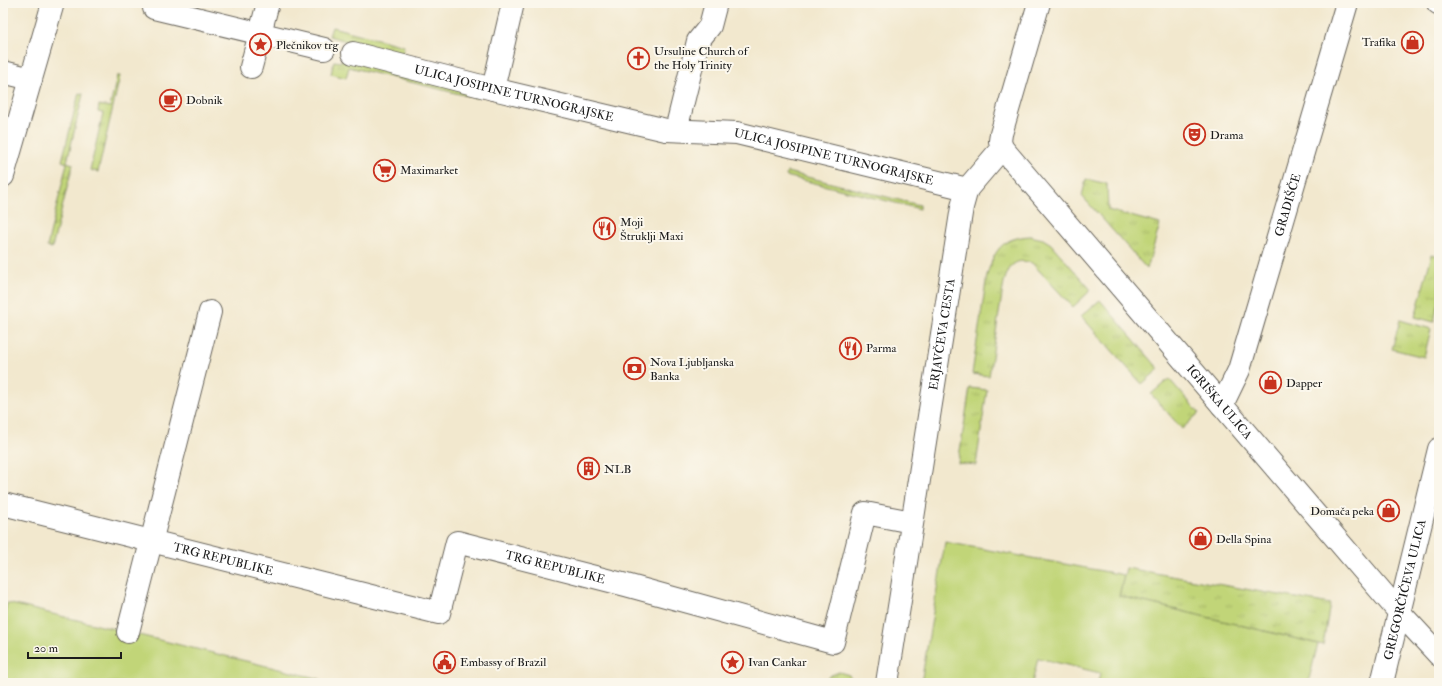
<svg xmlns="http://www.w3.org/2000/svg" width="1442" height="686" viewBox="0 0 1442 686" font-family="'IM FELL Double Pica',serif">
	<defs>
		<pattern id="grass-tufts" width="24" height="20" patternUnits="userSpaceOnUse"><rect width="24" height="20" fill="#c1d578"/><path d="M3 7l-1-3M5 7V3M7 7l1-3M15 17l-1-3M17 17v-4M19 17l1-3" fill="none" stroke="#a5b667"/></pattern>
	</defs>
	<rect width="100%" height="100%" fill="#fbf7ec"/>
	<filter id="ink" filterUnits="userSpaceOnUse"><feTurbulence type="fractalNoise" baseFrequency=".025" numOctaves="2"/><feDisplacementMap in="SourceGraphic" scale="8" xChannelSelector="R" yChannelSelector="G"/><feConvolveMatrix kernelMatrix="1 2 1 2 8 2 1 2 1" color-interpolation-filters="sRGB"/></filter>
	<filter id="wash" filterUnits="userSpaceOnUse"><feTurbulence type="fractalNoise" baseFrequency=".012" numOctaves="4" result="noise"/><feDisplacementMap in="SourceGraphic" scale="16" xChannelSelector="R" yChannelSelector="G"/><feGaussianBlur stdDeviation="0.9" result="paint"/><feColorMatrix in="noise" values="0 0 0 0 0 0 0 0 0 0 0 0 0 0 0 0 0 1.4 0 .05"/><feComposite in="paint" operator="in"/></filter>
	<g filter="url(#wash)">
		<rect width="100%" height="100%" fill="#f2e8ce"/>
		<g fill="url(#grass-tufts)" stroke="#6e784a">
			<path d="M 332,27 L 404,46 L 402,55 L 477,94 L 476,98 L 349,67 L 346,78 L 331,74 L 334,61 L 341,62 L 346,41 L 329,36 Z"/>
			<path d="M 117,76 L 120,76 L 98,172 L 90,170 L 103,113 L 98,112 L 99,105 L 110,107 Z"/>
			<path d="M 79,93 L 83,94 L 67,162 L 73,164 L 52,248 L 47,247 L 67,163 L 62,161 Z"/>
			<path d="M 787,172 L 915,204 L 920,205 L 920,209 L 786,176 Z"/>
			<path d="M 1086,179 L 1107,184 L 1108,210 L 1160,224 L 1147,269 L 1082,196 Z"/>
			<path d="M 1030,236 L 1043,239 L 1051,244 L 1091,290 L 1073,307 L 1032,263 C 1014,257 1009,267 1004,282 L 989,376 L 972,374 L 987,275 C 995,249 1002,238 1030,236 Z"/>
			<path d="M 1432,254 L 1439,256 L 1439,301 L 1434,322 L 1415,317 Z"/>
			<path d="M 1100,300 L 1159,369 L 1142,384 L 1081,316 Z"/>
			<path d="M 1400,320 L 1431,329 L 1424,357 L 1392,349 Z"/>
			<path d="M 1169,379 L 1199,413 L 1182,429 L 1151,394 Z"/>
			<path d="M 970,388 L 987,390 L 976,465 L 958,463 Z"/>
			<path d="M 1126,568 L 1330,604 L 1323,645 L 1119,596 Z"/>
			<path d="M 839,672 L 849,675 L 855,683 L 824,683 L 829,676 Z"/>
		</g>
		<g fill="#c1d578" stroke="#6e784a">
			<path d="M 945,542 L 1124,575 L 1119,596 L 1318,644 L 1308,683 L 1098,683 L 1100,673 L 1038,658 L 1032,683 L 921,683 Z"/>
			<path d="M 7,603 L 320,679 L 319,683 L 3,683 L 3,620 Z"/>
		</g>
	</g>
	<g filter="url(#ink)">
		<g fill="none" stroke-linecap="round" stroke-linejoin="round">
			<defs>
				<g id="minor">
					<path d="M 156,3 L 154,8 L 324,49"/>
					<path id="s1" d="M 1039,3 L 1001,134 L 1000,141 L 1002,148 L 1399,612 L 1439,655"/>
					<path d="M 1438,3 L 1439,3"/>
					<path id="s2" d="M 353,53 L 493,89 L 666,130 L 737,133 L 967,189"/>
					<path d="M 251,67 L 268,3"/>
					<path d="M 3,72 L 31,79"/>
					<path d="M 493,89 L 513,3"/>
					<path d="M 676,130 L 698,41 L 710,26 L 716,3"/>
					<path d="M 3,176 L 53,3"/>
					<path id="s3" d="M 1222,405 L 1239,370 L 1347,3"/>
					<path id="s4" d="M 3,504 L 439,613 L 457,542 L 626,585 L 833,642 L 865,513 L 912,522"/>
					<path d="M 128,632 L 210,312"/>
					<path id="s5" d="M 887,683 L 962,207 L 967,189 L 1002,148"/>
					<path id="s6" d="M 1382,683 L 1439,449"/>
				</g>
			</defs>
			<use href="#minor" stroke="#67635a" stroke-width="24"/>
			<use href="#minor" stroke="#fff" stroke-width="22"/>
		</g>
	</g>
	<defs>
		<symbol id="shop-ring" viewBox="-11 -11 22 22"><circle r="9.5" fill="#fbf7ec" stroke="#c8321e" stroke-width="1.5"/><path d="M-5-2.5h2.3a2.7 3.5 0 0 1 5.4 0H5L5.5 6h-11ZM-1.5-2.5h3a1.5 2.3 0 0 0-3 0Z" fill="#c8321e"/></symbol>
		<symbol id="sight-ring" viewBox="-11 -11 22 22"><circle r="9.5" fill="#fbf7ec" stroke="#c8321e" stroke-width="1.5"/><path d="M0-6L1.8-2.2L6-1.7L2.9 1.2L3.7 5.4L0 3.3L-3.7 5.4L-2.9 1.2L-6-1.7L-1.8-2.2Z" fill="#c8321e"/></symbol>
		<symbol id="church-ring" viewBox="-11 -11 22 22"><circle r="9.5" fill="#fbf7ec" stroke="#c8321e" stroke-width="1.5"/><path d="M-1.2-6h2.4v3.5h3.3v2.4h-3.3V6h-2.4V-.1h-3.3v-2.4h3.3Z" fill="#c8321e"/></symbol>
		<symbol id="cafe-ring" viewBox="-11 -11 22 22"><circle r="9.5" fill="#fbf7ec" stroke="#c8321e" stroke-width="1.5"/><path d="M-5.5-4.5H6V0H3Q3 3.5 0 3.5H-2.5Q-5.5 3.5-5.5 0ZM3-3.2v2h1.7v-2ZM-6 4.5H4V6H-6Z" fill="#c8321e"/></symbol>
		<symbol id="theatre-ring" viewBox="-11 -11 22 22"><circle r="9.5" fill="#fbf7ec" stroke="#c8321e" stroke-width="1.5"/><path d="M-5-5.5Q0-4 5-5.5V0Q5 5 0 6Q-5 5-5 0ZM-3.3-2.5H-1v1.5H-3.3ZM1-2.5H3.3v1.5H1ZM-2.8 1Q0 5.5 2.8 1Z" fill="#c8321e"/></symbol>
		<symbol id="supermarket-ring" viewBox="-11 -11 22 22"><circle r="9.5" fill="#fbf7ec" stroke="#c8321e" stroke-width="1.5"/><path d="M-6-5.5h2.5l.6 2H6L4.5 2H-2.5L-4.4-4H-6ZM-1.5 3.2a1.3 1.3 0 1 0 .1 0ZM3 3.2a1.3 1.3 0 1 0 .1 0Z" fill="#c8321e"/></symbol>
		<symbol id="restaurant-ring" viewBox="-11 -11 22 22"><circle r="9.5" fill="#fbf7ec" stroke="#c8321e" stroke-width="1.5"/><path d="M-5-6h1v4h1v-4h1v4h1v-4h1v5L-1.5 .5V6h-2V.5L-5-1ZM5-6V6H3V1.5H1.5Q1.5-4 5-6Z" fill="#c8321e"/></symbol>
		<symbol id="bank-ring" viewBox="-11 -11 22 22"><circle r="9.5" fill="#fbf7ec" stroke="#c8321e" stroke-width="1.5"/><path d="M-6-4H6V4H-6ZM0-2.3a2.3 2.3 0 1 0 0 4.6a2.3 2.3 0 1 0 0-4.6Z" fill="#c8321e"/></symbol>
		<symbol id="building-ring" viewBox="-11 -11 22 22"><circle r="9.5" fill="#fbf7ec" stroke="#c8321e" stroke-width="1.5"/><path d="M-4-6H4V6H1V3H-1V6H-4ZM-2.5-4.3h1.7v1.8h-1.7ZM.8-4.3h1.7v1.8H.8ZM-2.5-1h1.7V.8h-1.7ZM.8-1h1.7V.8H.8Z" fill="#c8321e"/></symbol>
		<symbol id="civic-ring" viewBox="-11 -11 22 22"><circle r="9.5" fill="#fbf7ec" stroke="#c8321e" stroke-width="1.5"/><path d="M-.6-6.5H3V-4.5H.6V-3L4-1V1h2V6H-6V1h2V-1L-.6-3ZM-1.2 2.5V6h2.4V2.5Z" fill="#c8321e"/></symbol>
	</defs>
	<g fill-rule="evenodd">
		<use href="#shop-ring" x="1400" y="30" width="25" height="25"/>
		<use href="#sight-ring" x="248" y="32" width="25" height="25"/>
		<use href="#church-ring" x="626" y="46" width="25" height="25"/>
		<use href="#cafe-ring" x="158" y="88" width="25" height="25"/>
		<use href="#theatre-ring" x="1182" y="122" width="25" height="25"/>
		<use href="#supermarket-ring" x="372" y="158" width="25" height="25"/>
		<use href="#restaurant-ring" x="592" y="216" width="25" height="25"/>
		<use href="#restaurant-ring" x="838" y="336" width="25" height="25"/>
		<use href="#bank-ring" x="622" y="356" width="25" height="25"/>
		<use href="#shop-ring" x="1258" y="370" width="25" height="25"/>
		<use href="#building-ring" x="576" y="456" width="25" height="25"/>
		<use href="#shop-ring" x="1376" y="498" width="25" height="25"/>
		<use href="#shop-ring" x="1188" y="526" width="25" height="25"/>
		<use href="#civic-ring" x="432" y="650" width="25" height="25"/>
		<use href="#sight-ring" x="720" y="650" width="25" height="25"/>
	</g>
	<g text-anchor="middle" dominant-baseline="central" stroke-width="4" stroke-linejoin="round" paint-order="stroke">
		<g font-size="12" fill="#1c1c1c" stroke="#fbf7ec" text-anchor="start">
			<text x="1396" y="42" text-anchor="end">Trafika</text>
			<text x="276" y="45">Plečnikov trg</text>
			<text x="654" y="51">Ursuline Church of<tspan x="654" dy="14">the Holy Trinity</tspan></text>
			<text x="186" y="100">Dobnik</text>
			<text x="1210" y="135">Drama</text>
			<text x="400" y="170">Maximarket</text>
			<text x="620" y="222">Moji<tspan x="620" dy="14">Štruklji Maxi</tspan></text>
			<text x="866" y="348">Parma</text>
			<text x="650" y="362">Nova Ljubljanska<tspan x="650" dy="14">Banka</tspan></text>
			<text x="1286" y="383">Dapper</text>
			<text x="604" y="469">NLB</text>
			<text x="1374" y="511" text-anchor="end">Domača peka</text>
			<text x="1216" y="539">Della Spina</text>
			<text x="460" y="662">Embassy of Brazil</text>
			<text x="748" y="662">Ivan Cankar</text>
		</g>
		<g font-size="12" fill="#1c1c1c" stroke="#fbf7ec">
			<text stroke="none"><textPath href="#s2" startOffset="166">ULICA JOSIPINE TURNOGRAJSKE</textPath></text>
			<text stroke="none"><textPath href="#s2" startOffset="493">ULICA JOSIPINE TURNOGRAJSKE</textPath></text>
			<text stroke="none"><textPath href="#s3" startOffset="211">GRADIŠČE</textPath></text>
			<text stroke="none"><textPath href="#s5" startOffset="353">ERJAVČEVA CESTA</textPath></text>
			<text stroke="none"><textPath href="#s1" startOffset="485">IGRIŠKA ULICA</textPath></text>
			<text stroke="none"><textPath href="#s4" startOffset="227">TRG REPUBLIKE</textPath></text>
			<text stroke="none"><textPath href="#s4" startOffset="624">TRG REPUBLIKE</textPath></text>
			<text stroke="none"><textPath href="#s6" startOffset="96">GREGORČIČEVA ULICA</textPath></text>
		</g>
	</g>
	<rect width="1442" height="686" fill="none" stroke="#fbf7ec" stroke-width="16"/>
	<path d="M28 652v6h93v-6" fill="none" stroke="#1c1c1c" stroke-width="2"/>
	<text x="34" y="652" font-size="12" fill="#1c1c1c" stroke="#fbf7ec" stroke-width="3" paint-order="stroke">20 m</text>
</svg>
